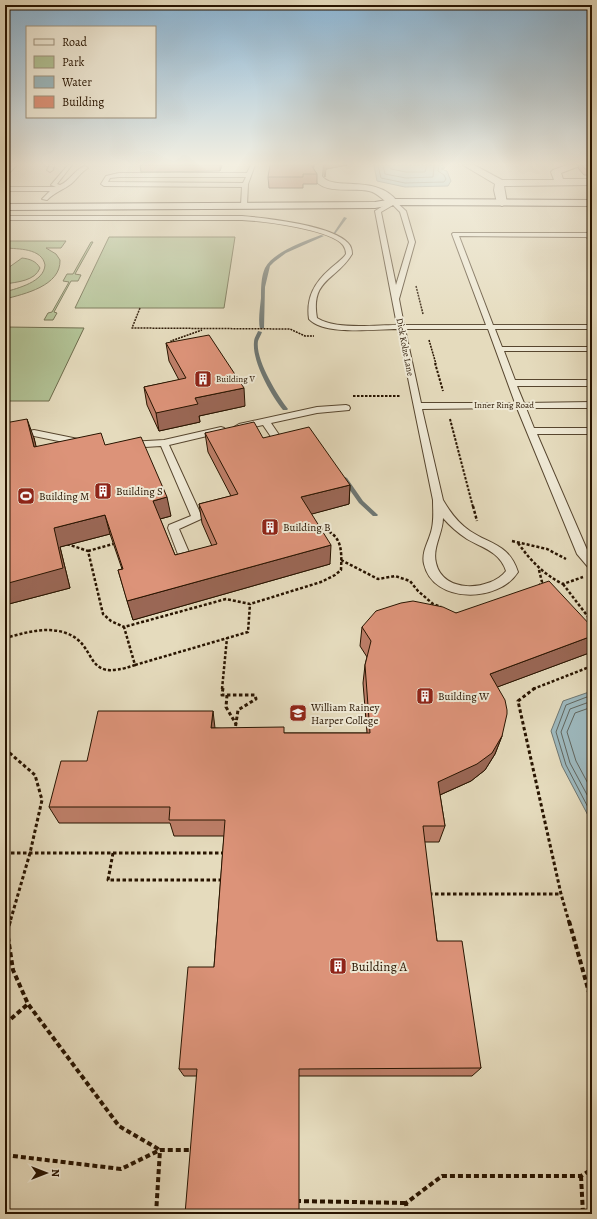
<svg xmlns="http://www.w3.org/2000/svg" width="597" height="1219" viewBox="0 0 597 1219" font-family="Alegreya,serif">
	<rect width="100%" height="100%" fill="#e5dbbd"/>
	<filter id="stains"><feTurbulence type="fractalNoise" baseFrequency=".005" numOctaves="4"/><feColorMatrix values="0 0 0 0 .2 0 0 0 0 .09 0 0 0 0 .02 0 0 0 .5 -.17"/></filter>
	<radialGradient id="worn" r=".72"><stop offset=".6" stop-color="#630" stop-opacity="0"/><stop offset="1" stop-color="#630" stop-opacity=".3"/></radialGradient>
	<g fill="#b1c194" stroke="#6c6a4a">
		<path d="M 109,237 L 235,237 L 224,308 L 75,308 Z"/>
		<path d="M 5,241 L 66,241 L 61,248 L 46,248 L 56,254 L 60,260 C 61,286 24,294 5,299 L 5,292 C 18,288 44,282 45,265 C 42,248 18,249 5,248 Z"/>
		<path d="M 91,242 L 93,242 L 75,274 L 81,275 L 78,281 L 71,281 L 54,312 L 57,313 L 53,320 L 44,320 L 48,313 L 52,312 L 69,282 L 63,281 L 67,274 L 73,274 Z"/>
		<path d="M 22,258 C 30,259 36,261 40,268 C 35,281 17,282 5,284 L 5,268 L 8,268 Z"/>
		<path d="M 5,327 L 84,328 L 49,401 L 5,401 Z"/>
	</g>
	<g fill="#9db8bd" stroke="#6e7671">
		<path d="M 374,165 L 442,165 L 445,168 L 441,169 L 447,171 L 451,181 L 448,186 L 405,187 L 377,181 Z"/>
		<path d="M 592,691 L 592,823 L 562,766 L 551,731 L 563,701 Z"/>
	</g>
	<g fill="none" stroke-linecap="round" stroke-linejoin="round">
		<g stroke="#62665e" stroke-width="1">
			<path d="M 378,165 L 381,178 L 405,183 L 444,182 L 446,179 L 444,175 L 438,171 L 439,165"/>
			<path d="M 383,165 L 385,174 L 406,178 L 433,177 L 434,165"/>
			<path d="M 389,165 L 391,169 L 406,172 L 425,172 L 427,165"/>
			<path d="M 592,695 L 566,705 L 556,732 L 566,765 L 592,815"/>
			<path d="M 592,701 L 570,709 L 561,732 L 570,763 L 592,804"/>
			<path d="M 592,707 L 575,713 L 567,732 L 576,761 L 592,791"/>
		</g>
		<g fill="#6e7671" fill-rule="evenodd">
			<path d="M 344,217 L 347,218 L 335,234 L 333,234 Z"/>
			<path d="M 321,235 L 324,236 L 286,253 L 274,262 L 270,266 L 265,287 L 264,328 L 260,329 C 258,320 260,308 261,298 C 261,288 261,277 265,268 C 273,252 305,241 321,235 Z"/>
			<path d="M 258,331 L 262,332 C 261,335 259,338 258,341 C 255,359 277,395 288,409 L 287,410 L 283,410 C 271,395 252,362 254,342 C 254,338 257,334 258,331 Z"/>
			<path d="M 345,477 L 347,478 L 363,501 L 377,514 L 378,515 L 377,516 L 373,516 L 359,503 L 342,479 Z"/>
		</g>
		<defs>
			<g id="service">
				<path d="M 13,165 L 17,165 L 5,177 L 5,172 Z"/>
				<path d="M 50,165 L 54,165 L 53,170 L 50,172 L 47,170 Z"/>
				<path d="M 68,165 L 72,165 L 57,184 L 60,185 C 70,181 74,170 85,166 L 88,168 C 81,172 77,179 71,184 C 63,190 55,192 47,200 L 42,199 L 50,191 L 5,191 L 5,187 L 56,187 L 51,185 Z"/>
				<path d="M 251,165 L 255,165 L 248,184 L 247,205 L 244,207 L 241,205 L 242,187 L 104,186 L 101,184 L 106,176 L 119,173 L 247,173 ZM 119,177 L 246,177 L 243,183 L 108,182 L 110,178 Z"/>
				<path d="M 391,201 L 395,201 L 406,211 L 415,242 L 399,299 L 404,325 L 486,325 L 452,234 L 453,233 L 588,233 L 592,236 L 592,241 L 586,237 L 459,236 L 493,325 L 592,325 L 592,329 L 495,329 L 502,347 L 592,347 L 592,351 L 504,351 L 515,380 L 592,380 L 592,386 L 517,386 L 524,403 L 592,402 L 592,408 L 526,408 L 534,428 L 592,428 L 592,434 L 537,434 L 588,552 L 592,557 L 592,568 L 588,567 L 577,554 L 517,408 L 422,409 L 443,500 C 450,512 458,523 470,531 C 491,545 509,544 518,572 C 499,603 433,604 424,564 C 421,551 430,540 432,528 C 434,519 433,509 433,500 L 398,329 C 375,329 325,336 309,319 C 306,298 314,283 330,269 C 335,264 342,260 346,254 C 346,251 345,248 343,245 C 330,229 263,221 242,220 L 5,220 L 5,216 L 242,216 C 265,218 332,225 348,243 C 351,246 352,250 352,254 C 337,280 310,279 317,318 C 336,330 374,325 397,325 L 375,211 ZM 393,205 L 400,212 L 409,242 L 396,285 L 381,212 ZM 405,329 L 488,329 L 515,403 L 421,403 ZM 443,518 C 450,526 458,533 467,539 C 483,548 500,552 506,571 C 490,591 443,594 436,563 C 432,548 443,533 443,518 Z"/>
				<path d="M 346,405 L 349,406 L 350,408 L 349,410 L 317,413 L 271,423 L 288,448 L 283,451 L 280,450 L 263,425 L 239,430 L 234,427 L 239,424 L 317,407 Z"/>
				<path d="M 221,427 L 224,428 L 226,430 L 224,432 L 169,445 L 202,517 L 201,519 L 179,529 L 191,557 L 189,560 L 181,560 L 179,557 L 168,528 L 169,525 L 191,516 L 161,446 L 129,448 L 124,445 L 129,442 L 164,440 Z"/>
				<path d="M 34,430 L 83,440 L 88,443 L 83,446 L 34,436 L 5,442 L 5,436 Z"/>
			</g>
			<g id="minor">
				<path d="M 315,165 L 323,165 L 322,176 C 333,192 376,173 398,202 L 393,205 C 384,203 379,193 369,191 C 352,187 322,196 312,176 Z"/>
				<path d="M 463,165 L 474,165 L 502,180 L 554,180 L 551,172 L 553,170 L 567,165 L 578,165 L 577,167 L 561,173 L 563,179 L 592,179 L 592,185 L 504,186 L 507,203 L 502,206 L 497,203 L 494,190 L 495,184 Z"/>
			</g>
			<path id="secondary" d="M 393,199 L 592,200 L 592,206 L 393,205 L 375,208 L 5,210 L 5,204 L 375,202 Z"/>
		</defs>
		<use href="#service" stroke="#57462f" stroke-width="2"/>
		<use href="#minor" stroke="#57462f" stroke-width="2"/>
		<use href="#secondary" stroke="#281400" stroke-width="2"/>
		<g stroke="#281400" stroke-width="1.5" stroke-dasharray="2 1" stroke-linecap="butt">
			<path d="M 416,286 L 423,314"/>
			<path d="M 140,308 L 132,328 L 290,329 L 305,336 L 314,336"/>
			<path d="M 429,340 L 436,364"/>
			<path d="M 173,345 L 171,341 L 202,330"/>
		</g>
		<g stroke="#281400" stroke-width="2" stroke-dasharray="2.5 1.5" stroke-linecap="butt">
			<path d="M 435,363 L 443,391"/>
			<path d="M 353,396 L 400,396"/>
			<path d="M 450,419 L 473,507"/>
		</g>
		<g stroke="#281400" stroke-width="2.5" stroke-dasharray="3 2" stroke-linecap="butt">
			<path d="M 473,506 L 477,521"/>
			<path d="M 512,541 L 547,549 L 566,559"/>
			<path d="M 518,543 C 531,561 543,574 563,584 L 583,577"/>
			<path d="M 67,544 L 88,551 L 103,614 L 111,621 L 124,627"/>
			<path d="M 88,551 L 113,544"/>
			<path d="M 341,560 L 378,579 L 395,576 L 410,581 L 418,591 L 433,604 L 441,607"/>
			<path d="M 539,570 L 542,582 L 539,586"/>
			<path d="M 563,584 L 592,622"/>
			<path d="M 5,638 C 24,633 46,626 66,633 C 100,645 81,684 135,665 L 124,627 L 226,599 L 250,604 L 321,582 L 335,575 L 341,570 C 342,548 342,533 317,527"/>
			<path d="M 135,665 L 248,632 L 250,604"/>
			<path d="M 222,689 L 227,638"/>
			<path d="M 533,689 L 592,666"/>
		</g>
		<g stroke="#281400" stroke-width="3" stroke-dasharray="3.5 2.5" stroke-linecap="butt">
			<path d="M 223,688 L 222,695 L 255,695 L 256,699 L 238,710 L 235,730"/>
			<path d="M 535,688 L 518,701 L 561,894 L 569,922"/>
			<path d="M 227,695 L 226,707 L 236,724"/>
			<path d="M 5,749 L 35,775 L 42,800 L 30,853 L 10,922"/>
			<path d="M 5,853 L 224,853"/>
			<path d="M 113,853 L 108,880 L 222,880"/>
			<path d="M 429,894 L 561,894"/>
		</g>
		<g stroke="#281400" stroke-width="4" stroke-dasharray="5 3" stroke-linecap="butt">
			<path d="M 10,921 L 7,931 L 13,970 L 28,1004 L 119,1126 L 160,1150"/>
			<path d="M 569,921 L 592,1003"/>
			<path d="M 5,1024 L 28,1004"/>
			<path d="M 5,1155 L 121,1169 L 160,1150 L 192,1150"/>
			<path d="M 581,1176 L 583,1214"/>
			<path d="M 296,1201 L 406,1203"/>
			<path d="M 156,1214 L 160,1150"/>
			<path d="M 407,1214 L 406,1203 L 442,1176 L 581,1176 L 592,1169"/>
		</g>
		<use href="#service" fill="#eee8d4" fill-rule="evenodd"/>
		<use href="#minor" fill="#eee8d4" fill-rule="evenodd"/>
		<use href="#secondary" fill="#eee8d4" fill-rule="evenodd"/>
	</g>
	<g fill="#bd7e68" stroke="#281400">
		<path d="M 140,165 L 222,165 L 220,171 L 141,172 Z"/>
		<path d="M 324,165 L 347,165 L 326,169 L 325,177 L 324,175 Z"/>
		<path d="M 579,165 L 592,165 L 592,175 L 584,175 L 578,168 Z"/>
		<path d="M 313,168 L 317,174 L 317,184 L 303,184 L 303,188 L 269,188 L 268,177 Z"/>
		<path d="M 166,343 L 245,406 L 199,416 L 200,422 L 159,431 L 147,405 L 144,387 L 179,380 L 169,361 Z"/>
		<path d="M 205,433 L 263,438 L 350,485 L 349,504 L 311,514 L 330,564 L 133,620 L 118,570 L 122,569 L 110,534 L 60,547 L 70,588 L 5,605 L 34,438 L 36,447 L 105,445 L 171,516 L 160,519 L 175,555 L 212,546 L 202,523 L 199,504 L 231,496 L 208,452 Z"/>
		<path d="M 456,613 L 592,627 L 592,646 L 589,653 L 497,687 L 502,736 L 495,754 L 485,770 L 471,781 L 440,795 L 445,826 L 439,842 L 424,842 L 437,941 L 481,1068 L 472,1076 L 184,1076 L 179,1069 L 214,967 L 224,836 L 174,836 L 170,823 L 59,823 L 49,807 L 87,761 L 215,728 L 284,733 L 367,733 L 363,683 L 365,665 L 367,657 L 360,646 L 362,627 Z"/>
	</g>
	<g fill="#9a6755" stroke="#281400">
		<path d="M 220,165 L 222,165 L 220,171 Z"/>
		<path d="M 311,165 L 314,165 L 311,174 Z"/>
		<path d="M 325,165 L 347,165 L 326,169 L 326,166 Z"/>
		<path d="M 244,388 L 245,406 L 199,416 L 200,422 L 159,431 L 156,413 L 195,398 Z"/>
		<path d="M 27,419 L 34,438 L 41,466 L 34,447 Z"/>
		<path d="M 350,485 L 349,504 L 301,517 L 301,497 Z"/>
		<path d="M 167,497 L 171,516 L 156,520 L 153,501 Z"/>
		<path d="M 105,515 L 110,534 L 60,547 L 70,588 L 5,605 L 5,584 L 54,528 Z"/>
		<path d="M 331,545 L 330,564 L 133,620 L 127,601 Z"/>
		<path d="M 592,636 L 592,646 L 589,653 L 484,692 L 490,674 Z"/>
		<path d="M 213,711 L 215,728 L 211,728 Z"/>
		<path d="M 502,736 L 495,754 L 485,770 L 471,781 L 433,798 L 438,782 Z"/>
	</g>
	<g fill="#dc9379" stroke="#281400">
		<path d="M 270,165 L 311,165 L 317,174 L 303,174 L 303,177 L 268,177 Z"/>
		<path d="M 582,165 L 592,165 L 592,169 L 585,169 Z"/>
		<path d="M 209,335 L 244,388 L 195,398 L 198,404 L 156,413 L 144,387 L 186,378 L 166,343 Z"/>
		<path d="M 27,419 L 34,447 L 101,433 L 105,445 L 141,437 L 167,497 L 153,501 L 175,555 L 217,544 L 199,504 L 238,494 L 205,433 L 254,422 L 263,438 L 309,427 L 350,485 L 301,497 L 331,545 L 127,601 L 118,570 L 123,569 L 105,515 L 54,528 L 63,568 L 5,584 L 5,423 Z"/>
		<path d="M 549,581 L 592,627 L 592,636 L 490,674 L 505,700 L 507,710 L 507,714 L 502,736 L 492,753 L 477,764 L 438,782 L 445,826 L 423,826 L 437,941 L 462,941 L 481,1068 L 299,1069 L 299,1214 L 185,1214 L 197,1069 L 179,1069 L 188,967 L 214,967 L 225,820 L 169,820 L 170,807 L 49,807 L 61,761 L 87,761 L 98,711 L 213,711 L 211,728 L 284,727 L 284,733 L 370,733 L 365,665 L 371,641 L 362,627 L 376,611 L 401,603 L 413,601 L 443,607 L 456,613 Z"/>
	</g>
	<linearGradient id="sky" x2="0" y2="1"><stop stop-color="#8ab6d7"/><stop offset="0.49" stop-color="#f3efe1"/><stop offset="1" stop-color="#f3efe1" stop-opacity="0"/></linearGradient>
	<rect width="597" height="335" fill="url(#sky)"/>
	<defs>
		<symbol id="building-square" viewBox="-11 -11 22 22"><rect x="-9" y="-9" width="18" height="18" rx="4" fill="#8f2418" stroke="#eee8d4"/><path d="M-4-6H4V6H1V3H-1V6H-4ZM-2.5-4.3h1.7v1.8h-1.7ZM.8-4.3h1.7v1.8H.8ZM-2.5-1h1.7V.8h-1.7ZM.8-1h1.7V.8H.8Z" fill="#fff"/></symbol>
		<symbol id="stadium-square" viewBox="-11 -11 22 22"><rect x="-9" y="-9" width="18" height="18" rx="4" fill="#8f2418" stroke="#eee8d4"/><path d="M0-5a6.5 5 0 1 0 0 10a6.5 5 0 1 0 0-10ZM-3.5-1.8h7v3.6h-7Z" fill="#fff"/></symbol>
		<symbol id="university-square" viewBox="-11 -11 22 22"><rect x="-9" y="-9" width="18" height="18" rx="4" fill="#8f2418" stroke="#eee8d4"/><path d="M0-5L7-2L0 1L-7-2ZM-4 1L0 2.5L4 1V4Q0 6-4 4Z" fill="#fff"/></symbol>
	</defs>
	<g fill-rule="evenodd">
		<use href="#building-square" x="193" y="369" width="20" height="20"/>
		<use href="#building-square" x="93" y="481" width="20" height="20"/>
		<use href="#stadium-square" x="16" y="486" width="20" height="20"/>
		<use href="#building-square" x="260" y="517" width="20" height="20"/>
		<use href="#building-square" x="415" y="686" width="20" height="20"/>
		<use href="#university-square" x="288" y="703" width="20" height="20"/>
		<use href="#building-square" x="328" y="956" width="20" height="20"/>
	</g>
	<g text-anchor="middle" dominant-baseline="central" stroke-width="4" stroke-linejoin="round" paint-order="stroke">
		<g font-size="9" fill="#281400" stroke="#eee8d4">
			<text transform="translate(405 347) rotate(79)">Dick Kolze Lane</text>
			<text x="504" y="405">Inner Ring Road</text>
		</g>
		<g font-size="9" fill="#281400" stroke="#eee8d4" text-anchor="start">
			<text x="216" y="379">Building V</text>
		</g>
		<g font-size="11" fill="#281400" stroke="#eee8d4" text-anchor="start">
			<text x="116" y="491">Building S</text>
			<text x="39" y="496">Building M</text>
			<text x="283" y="527">Building B</text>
			<text x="438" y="696">Building W</text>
			<text x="311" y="707">William Rainey<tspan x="311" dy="13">Harper College</tspan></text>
		</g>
		<g font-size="13" fill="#281400" stroke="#eee8d4" text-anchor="start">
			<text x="351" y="966">Building A</text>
		</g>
	</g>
	<rect width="597" height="1219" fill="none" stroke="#e5dbbd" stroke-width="20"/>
	<rect x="6" y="6" width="585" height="1207" fill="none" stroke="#281400" stroke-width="2"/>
	<rect x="10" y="10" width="577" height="1199" fill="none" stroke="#281400"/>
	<rect x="26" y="26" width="130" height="92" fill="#eee8d4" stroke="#9f937f"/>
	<rect x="34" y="39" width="20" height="6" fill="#eee8d4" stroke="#9f937f"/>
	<text x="62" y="46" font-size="12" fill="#281400">Road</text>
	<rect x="34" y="56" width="20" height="12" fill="#b1c194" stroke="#9f937f"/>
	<text x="62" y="66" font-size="12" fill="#281400">Park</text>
	<rect x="34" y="76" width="20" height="12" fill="#9db8bd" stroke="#9f937f"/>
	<text x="62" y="86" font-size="12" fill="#281400">Water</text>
	<rect x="34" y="96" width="20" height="12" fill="#dc9379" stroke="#9f937f"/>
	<text x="62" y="106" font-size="12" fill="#281400">Building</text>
	<g transform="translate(46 1173) rotate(90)" stroke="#eee8d4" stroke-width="3" paint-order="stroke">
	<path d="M0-3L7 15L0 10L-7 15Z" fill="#281400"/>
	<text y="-6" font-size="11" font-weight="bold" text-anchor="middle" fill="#281400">N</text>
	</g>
	<rect width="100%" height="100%" filter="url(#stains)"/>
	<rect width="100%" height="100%" fill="url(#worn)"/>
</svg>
